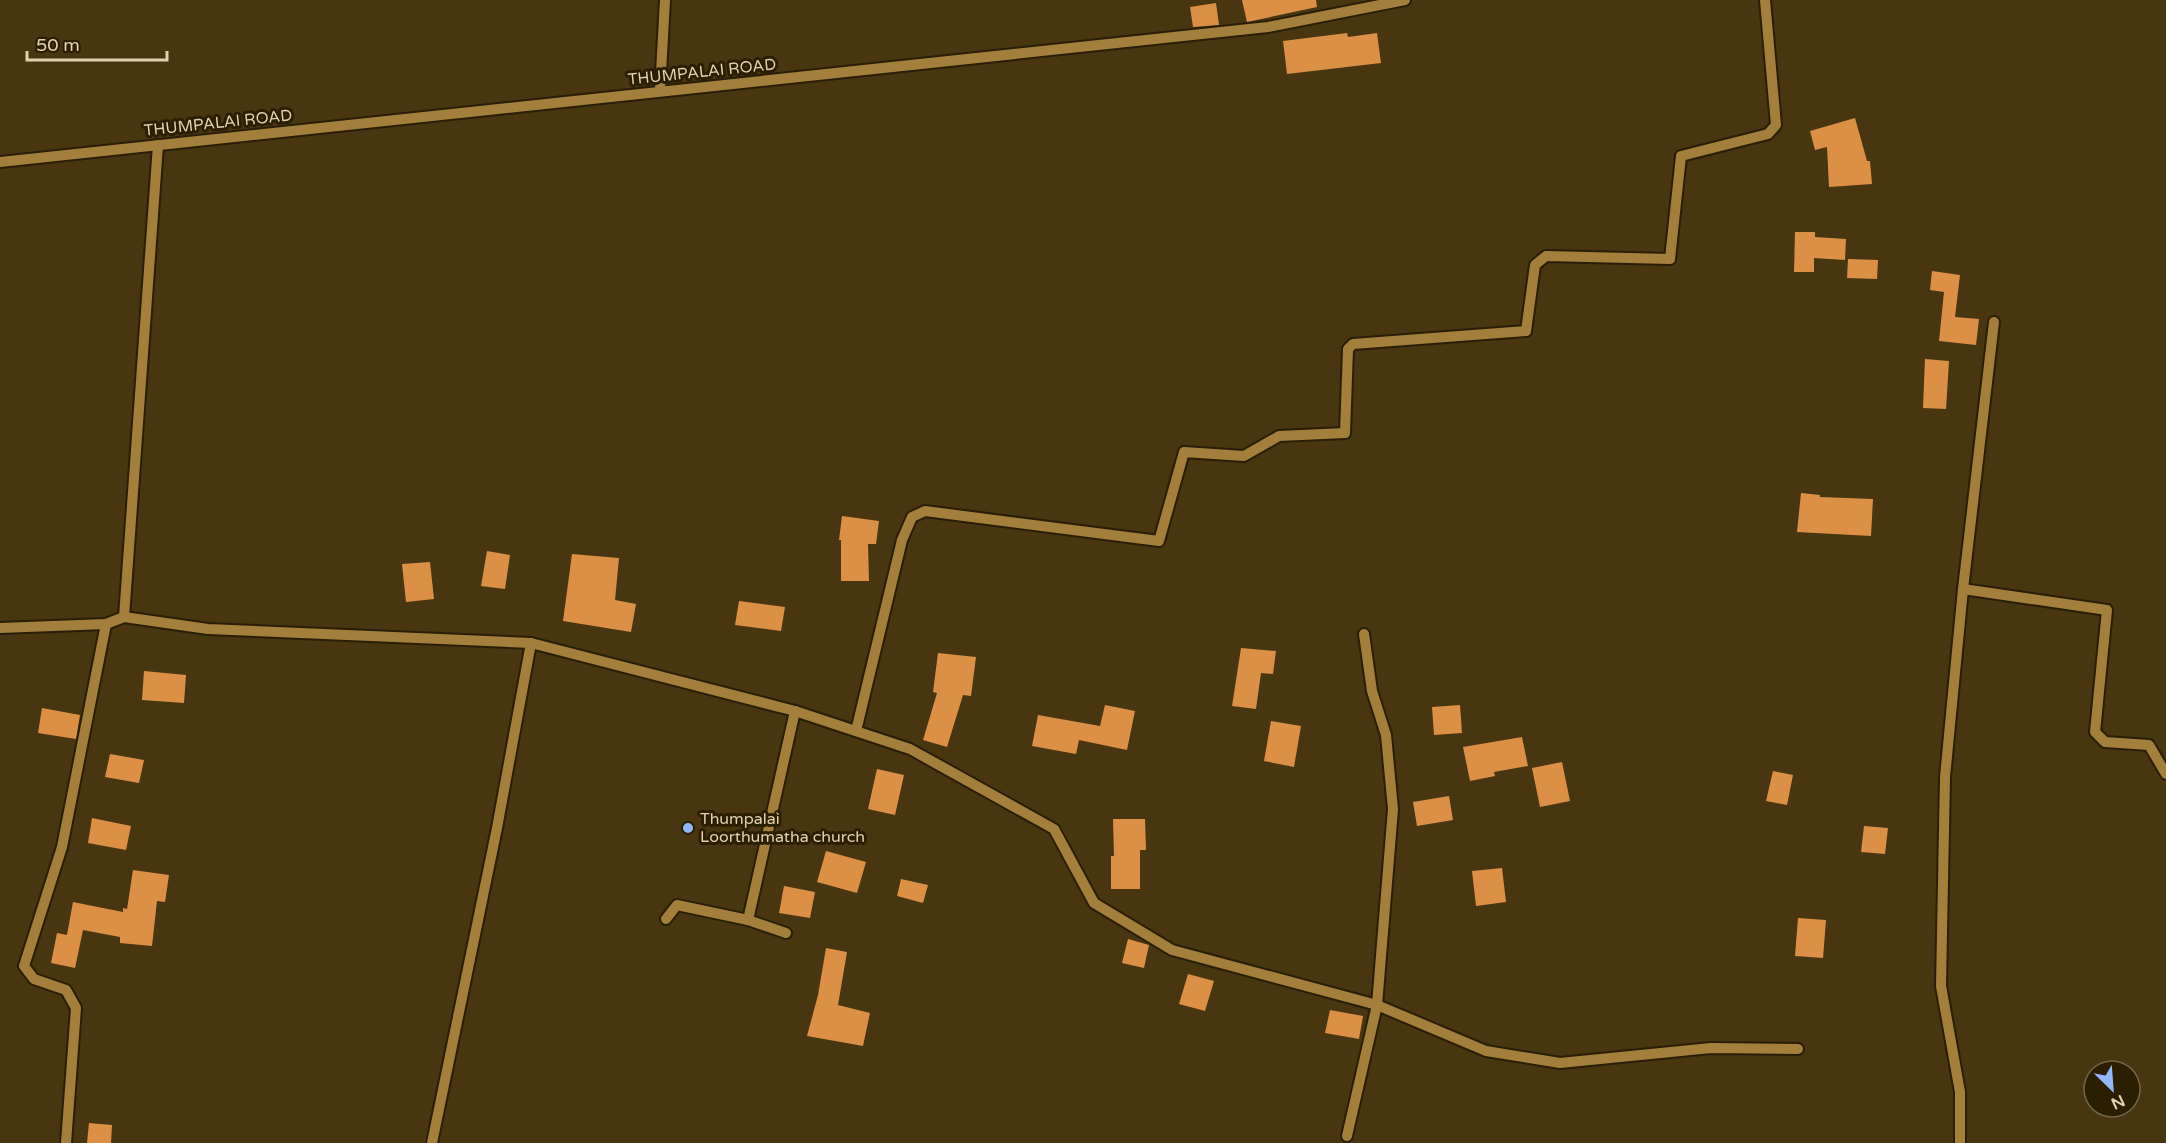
<svg xmlns="http://www.w3.org/2000/svg" width="2166" height="1143" viewBox="0 0 2166 1143" font-family="'Varela Round',sans-serif">
	<rect width="100%" height="100%" fill="#483611"/>
	<g fill="#db9046">
		<path d="M 1242,0 L 1316,0 L 1317,7 L 1247,22 Z"/>
		<path d="M 1216,3 L 1219,25 L 1193,27 L 1190,7 Z"/>
		<path d="M 1347,33 L 1348,37 L 1377,33 L 1381,63 L 1287,74 L 1283,41 Z"/>
		<path d="M 1855,118 L 1867,161 L 1870,161 L 1872,184 L 1829,187 L 1827,147 L 1815,150 L 1810,131 Z"/>
		<path d="M 1795,232 L 1815,232 L 1815,237 L 1846,239 L 1845,260 L 1814,258 L 1814,272 L 1794,272 Z"/>
		<path d="M 1848,259 L 1878,260 L 1877,279 L 1847,278 Z"/>
		<path d="M 1932,271 L 1960,275 L 1955,317 L 1979,319 L 1976,345 L 1939,341 L 1944,292 L 1930,290 Z"/>
		<path d="M 1925,359 L 1949,361 L 1946,409 L 1923,408 Z"/>
		<path d="M 1801,493 L 1820,495 L 1820,497 L 1873,499 L 1871,536 L 1797,532 Z"/>
		<path d="M 842,516 L 879,521 L 876,544 L 868,544 L 869,581 L 841,581 L 841,540 L 839,540 Z"/>
		<path d="M 487,551 L 510,555 L 505,589 L 481,586 Z"/>
		<path d="M 572,554 L 619,558 L 615,600 L 636,604 L 631,632 L 563,621 Z"/>
		<path d="M 430,562 L 434,599 L 406,602 L 402,564 Z"/>
		<path d="M 739,601 L 785,607 L 781,631 L 735,625 Z"/>
		<path d="M 1241,648 L 1276,651 L 1273,674 L 1261,673 L 1256,709 L 1232,706 Z"/>
		<path d="M 938,653 L 976,657 L 971,696 L 963,695 L 947,747 L 923,740 L 937,693 L 933,692 Z"/>
		<path d="M 144,671 L 186,675 L 184,703 L 142,700 Z"/>
		<path d="M 1105,705 L 1135,711 L 1127,750 L 1079,740 L 1076,754 L 1032,746 L 1038,715 L 1100,726 Z"/>
		<path d="M 1460,705 L 1462,733 L 1434,735 L 1432,707 Z"/>
		<path d="M 42,708 L 80,715 L 76,739 L 38,733 Z"/>
		<path d="M 1271,721 L 1301,726 L 1294,767 L 1264,761 Z"/>
		<path d="M 1522,737 L 1528,766 L 1494,772 L 1495,776 L 1470,781 L 1463,747 Z"/>
		<path d="M 110,754 L 144,760 L 139,783 L 105,777 Z"/>
		<path d="M 1562,762 L 1570,801 L 1540,807 L 1532,768 Z"/>
		<path d="M 877,769 L 904,775 L 895,815 L 868,809 Z"/>
		<path d="M 1773,771 L 1793,775 L 1787,805 L 1766,801 Z"/>
		<path d="M 1449,796 L 1453,820 L 1417,826 L 1413,802 Z"/>
		<path d="M 92,818 L 131,826 L 126,850 L 88,843 Z"/>
		<path d="M 1113,819 L 1145,819 L 1146,850 L 1140,850 L 1140,889 L 1111,889 L 1111,856 L 1114,856 Z"/>
		<path d="M 1864,826 L 1888,828 L 1885,854 L 1861,852 Z"/>
		<path d="M 826,851 L 866,862 L 857,893 L 817,882 Z"/>
		<path d="M 1502,868 L 1506,902 L 1476,906 L 1472,871 Z"/>
		<path d="M 133,870 L 169,875 L 165,902 L 157,901 L 152,946 L 120,943 L 120,937 L 83,930 L 75,968 L 51,963 L 57,933 L 67,935 L 73,902 L 123,912 L 123,908 L 127,909 Z"/>
		<path d="M 901,879 L 928,885 L 923,903 L 897,896 Z"/>
		<path d="M 784,886 L 815,892 L 810,918 L 779,913 Z"/>
		<path d="M 1798,918 L 1826,920 L 1823,958 L 1795,956 Z"/>
		<path d="M 1128,939 L 1149,945 L 1144,968 L 1122,963 Z"/>
		<path d="M 826,948 L 847,952 L 838,1005 L 870,1013 L 863,1046 L 807,1036 L 818,995 Z"/>
		<path d="M 1188,974 L 1214,981 L 1205,1011 L 1179,1004 Z"/>
		<path d="M 1330,1010 L 1363,1016 L 1359,1039 L 1325,1033 Z"/>
		<path d="M 89,1123 L 112,1125 L 111,1143 L 87,1143 Z"/>
	</g>
	<g fill="none" stroke-linecap="round" stroke-linejoin="round">
		<defs>
			<g id="minor">
				<path d="M 660,91 L 665,0"/>
				<path d="M 0,162 L 1268,27 L 1405,0"/>
				<path d="M 1994,322 L 1963,589 L 2107,610 L 2095,732 L 2105,742 L 2149,745 L 2166,774"/>
				<path d="M 124,617 L 158,145"/>
				<path d="M 0,628 L 106,624 L 124,617 L 208,629 L 531,643 L 795,711 L 910,749 L 1054,829 L 1094,903 L 1172,950 L 1377,1005 L 1486,1051 L 1560,1063 L 1711,1048 L 1798,1049"/>
				<path d="M 856,731 L 902,540 L 912,517 L 925,511 L 1159,541 L 1184,452 L 1244,456 L 1279,436 L 1345,433 L 1348,349 L 1353,344 L 1526,331 L 1535,265 L 1546,256 L 1670,259 L 1681,156 L 1768,134 L 1776,125 L 1765,0"/>
				<path d="M 666,919 L 677,905 L 748,920 L 786,933"/>
				<path d="M 748,920 L 795,711"/>
				<path d="M 1347,1136 L 1377,1005 L 1393,809 L 1386,735 L 1372,691 L 1364,634"/>
				<path d="M 66,1143 L 76,1008 L 66,990 L 34,979 L 24,966 L 62,847 L 106,624"/>
				<path d="M 432,1143 L 497,828 L 531,643"/>
				<path d="M 1960,1143 L 1960,1092 L 1941,986 L 1945,777 L 1963,589"/>
			</g>
		</defs>
		<use href="#minor" stroke="#291e08" stroke-width="14"/>
		<use href="#minor" stroke="#a27f3a" stroke-width="10"/>
	</g>
	<circle fill="#92b7fd" stroke="#2b1e01" stroke-width="2" cx="688" cy="828" r="6"/>
	<g text-anchor="middle" dominant-baseline="central" stroke-width="6" stroke-linejoin="round" paint-order="stroke">
		<g font-size="16" fill="#e2d0af" stroke="#2b1e01">
			<text transform="translate(702 72) rotate(-6)">THUMPALAI ROAD</text>
			<text transform="translate(218 123) rotate(-6)">THUMPALAI ROAD</text>
		</g>
		<g font-size="16" fill="#e2d0af" stroke="#2b1e01" text-anchor="start">
			<text x="700" y="819">Thumpalai<tspan x="700" dy="18">Loorthumatha church</tspan></text>
		</g>
	</g>
	<g transform="translate(2112 1089) rotate(155)"><circle r="28" fill="#2b1e01" stroke="#746547" stroke-width="1.5"/>
	<path d="M0-4.5L10 22L0 15L-10 22Z" fill="#92b7fd"/>
	<text y="-9" font-size="16" font-weight="bold" text-anchor="middle" fill="#e2d0af">N</text>
	</g>
	<path d="M27 51v9h140v-9" fill="none" stroke="#e2d0af" stroke-width="3"/>
	<text x="36" y="51" font-size="18" fill="#e2d0af" stroke="#2b1e01" stroke-width="4.5" paint-order="stroke">50 m</text>
</svg>
